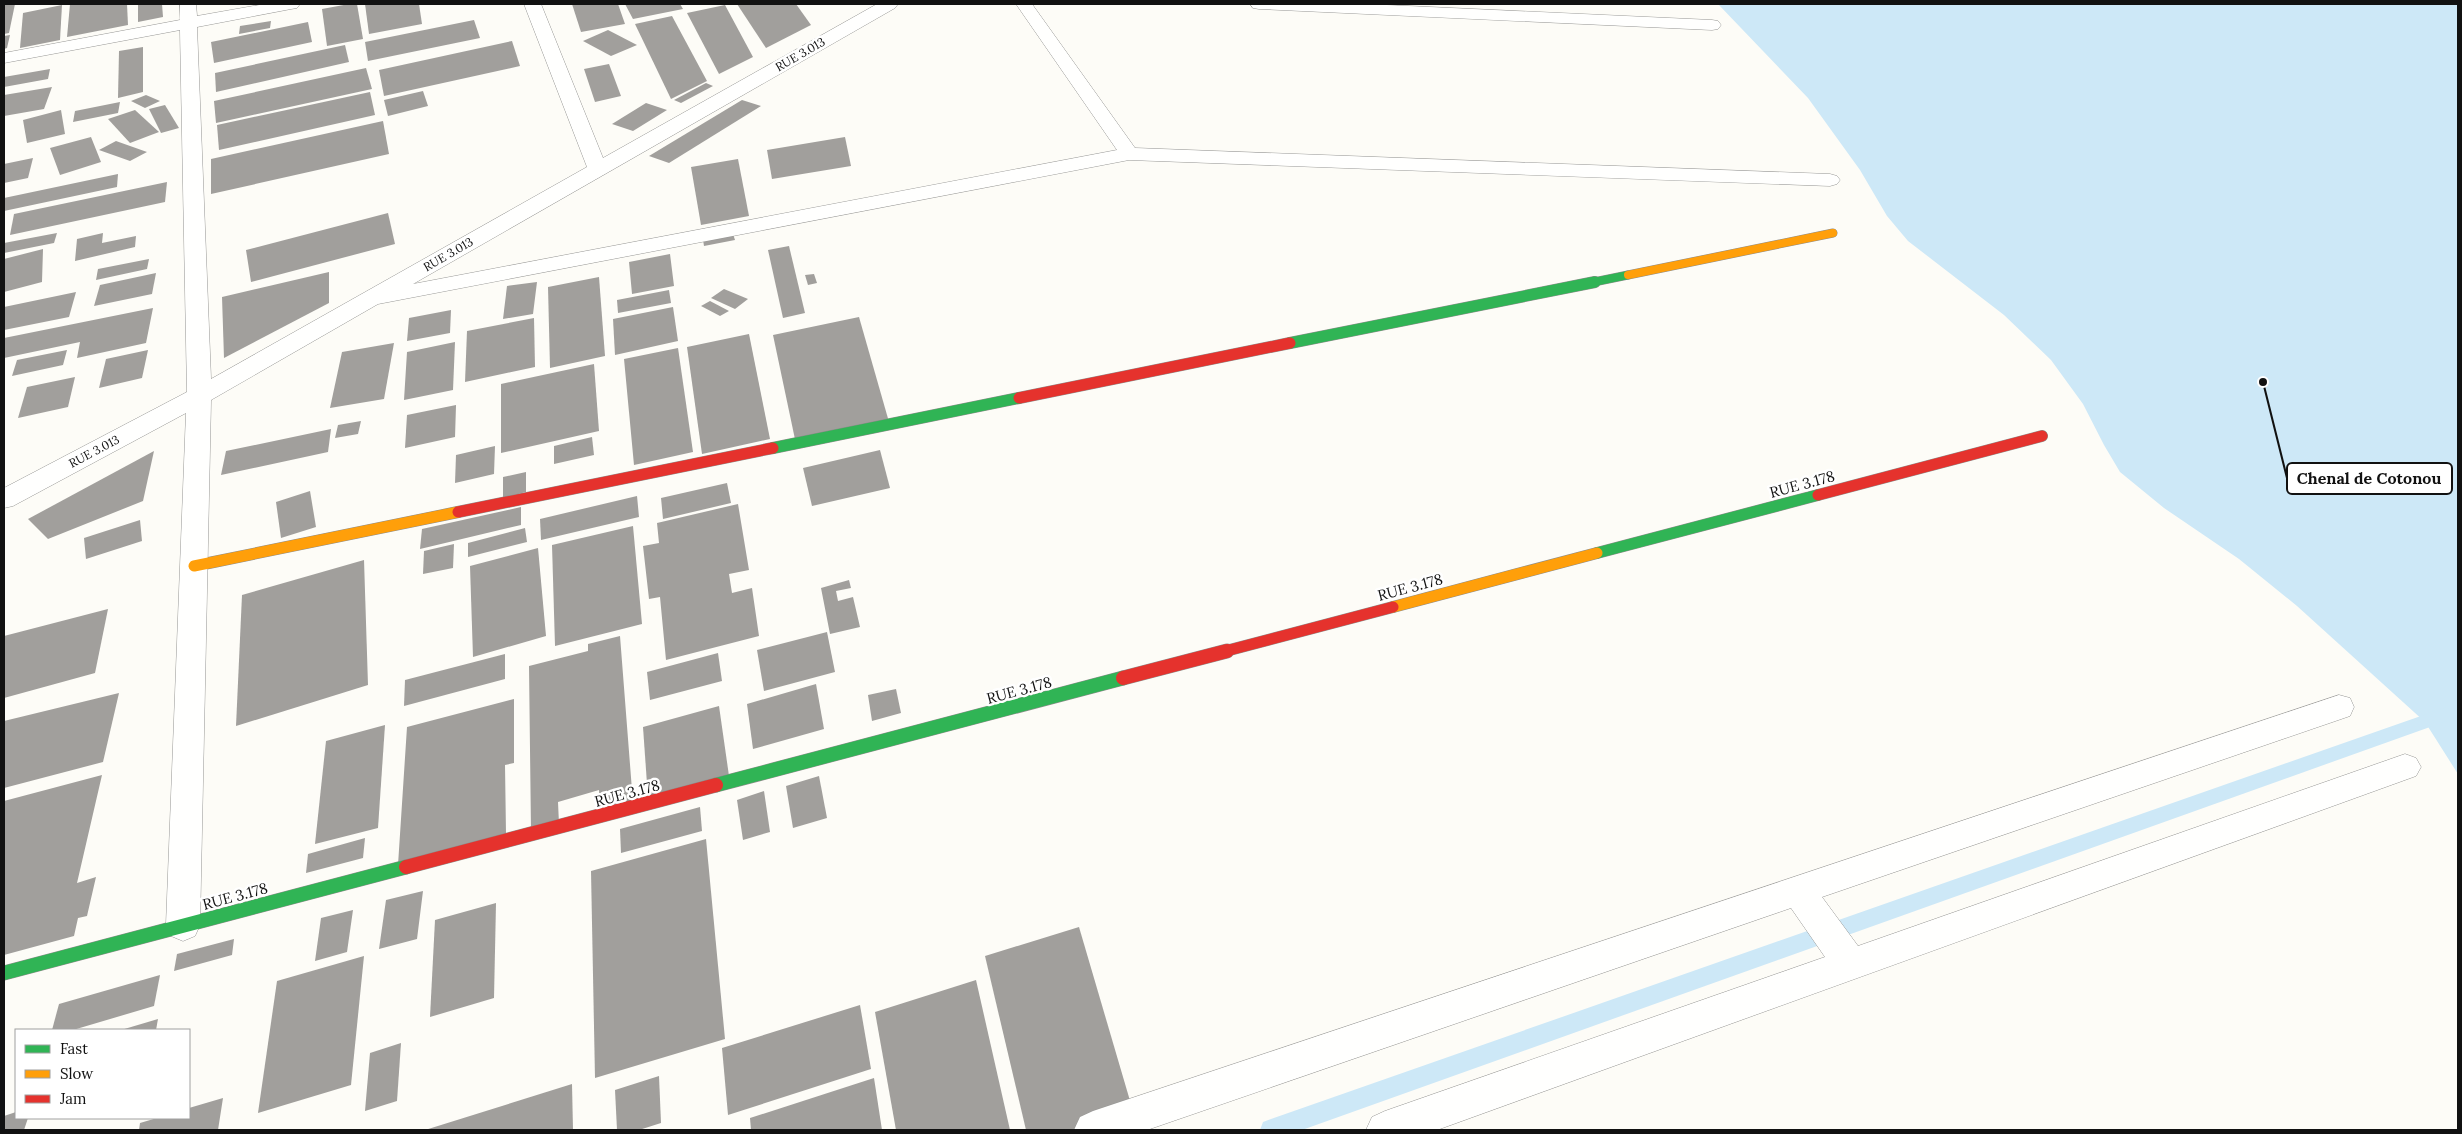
<svg xmlns="http://www.w3.org/2000/svg" width="2462" height="1134" viewBox="0 0 2462 1134" font-family="Lora,serif">
	<rect width="100%" height="100%" fill="#fdfcf7"/>
	<path fill="#cde8f7" d="M 1718,4 L 2458,4 L 2458,774 L 2425,722 L 2297,606 L 2239,559 L 2164,508 L 2120,472 L 2104,445 L 2083,404 L 2051,360 L 2004,315 L 1908,241 L 1887,216 L 1860,170 L 1808,98 Z"/>
	<g fill="none" stroke-linecap="round" stroke-linejoin="round">
		<path fill="#cde8f7" fill-rule="evenodd" d="M 2458,703 L 2458,717 L 1302,1130 L 1260,1130 L 1263,1122 L 1271,1119 Z"/>
	</g>
	<g fill="#a19f9c">
		<path d="M 4,4 L 15,4 L 9,33 L 4,34 Z"/>
		<path d="M 70,4 L 127,4 L 128,25 L 67,37 Z"/>
		<path d="M 138,4 L 162,4 L 163,17 L 138,22 Z"/>
		<path d="M 349,4 L 357,4 L 363,39 L 327,46 L 322,9 Z"/>
		<path d="M 365,4 L 419,4 L 422,24 L 369,34 Z"/>
		<path d="M 572,4 L 618,4 L 625,24 L 581,32 Z"/>
		<path d="M 625,4 L 680,4 L 683,9 L 633,19 Z"/>
		<path d="M 737,4 L 796,4 L 811,25 L 766,48 Z"/>
		<path d="M 62,5 L 60,40 L 20,48 L 23,13 Z"/>
		<path d="M 725,5 L 753,57 L 719,74 L 687,13 Z"/>
		<path d="M 672,16 L 707,81 L 671,99 L 635,24 Z"/>
		<path d="M 474,20 L 480,38 L 368,61 L 365,42 Z"/>
		<path d="M 271,21 L 270,28 L 239,34 L 240,26 Z"/>
		<path d="M 308,22 L 312,42 L 214,63 L 211,42 Z"/>
		<path d="M 608,30 L 637,45 L 611,56 L 583,41 Z"/>
		<path d="M 10,35 L 7,48 L 4,49 L 4,36 Z"/>
		<path d="M 512,41 L 520,66 L 384,96 L 379,70 Z"/>
		<path d="M 345,45 L 349,62 L 216,92 L 215,73 Z"/>
		<path d="M 143,47 L 143,92 L 118,98 L 119,51 Z"/>
		<path d="M 609,64 L 621,96 L 595,102 L 584,69 Z"/>
		<path d="M 366,68 L 372,89 L 216,123 L 214,101 Z"/>
		<path d="M 50,69 L 48,79 L 4,87 L 4,77 Z"/>
		<path d="M 706,83 L 713,86 L 681,103 L 674,100 Z"/>
		<path d="M 52,87 L 44,109 L 4,116 L 4,95 Z"/>
		<path d="M 423,91 L 428,106 L 388,116 L 384,100 Z"/>
		<path d="M 370,92 L 375,115 L 219,150 L 217,125 Z"/>
		<path d="M 146,95 L 160,101 L 145,108 L 131,101 Z"/>
		<path d="M 742,100 L 761,106 L 669,163 L 649,156 Z"/>
		<path d="M 120,102 L 118,113 L 73,122 L 75,111 Z"/>
		<path d="M 646,103 L 667,110 L 633,131 L 612,124 Z"/>
		<path d="M 165,105 L 179,128 L 161,133 L 149,109 Z"/>
		<path d="M 61,110 L 65,134 L 27,143 L 23,120 Z"/>
		<path d="M 135,110 L 159,132 L 130,143 L 108,119 Z"/>
		<path d="M 383,121 L 389,154 L 211,194 L 211,159 Z"/>
		<path d="M 91,137 L 101,162 L 60,175 L 50,148 Z"/>
		<path d="M 845,137 L 851,166 L 772,179 L 767,150 Z"/>
		<path d="M 116,141 L 147,152 L 130,161 L 99,150 Z"/>
		<path d="M 33,158 L 28,178 L 4,183 L 4,164 Z"/>
		<path d="M 738,159 L 749,216 L 701,225 L 691,167 Z"/>
		<path d="M 118,174 L 117,187 L 4,211 L 4,198 Z"/>
		<path d="M 167,182 L 165,202 L 10,235 L 14,214 Z"/>
		<path d="M 388,213 L 395,244 L 251,282 L 246,250 Z"/>
		<path d="M 57,233 L 54,243 L 4,253 L 4,243 Z"/>
		<path d="M 103,233 L 102,243 L 136,236 L 135,247 L 75,261 L 77,239 Z"/>
		<path d="M 733,234 L 735,240 L 704,246 L 703,240 Z"/>
		<path d="M 789,246 L 805,313 L 783,318 L 768,250 Z"/>
		<path d="M 43,249 L 42,282 L 4,292 L 4,259 Z"/>
		<path d="M 670,254 L 674,286 L 632,294 L 629,262 Z"/>
		<path d="M 149,259 L 147,269 L 96,280 L 98,269 Z"/>
		<path d="M 329,272 L 329,303 L 224,358 L 222,297 Z"/>
		<path d="M 156,273 L 152,294 L 94,306 L 100,285 Z"/>
		<path d="M 814,274 L 817,283 L 808,285 L 805,275 Z"/>
		<path d="M 599,277 L 605,356 L 550,368 L 548,287 Z"/>
		<path d="M 537,282 L 533,314 L 503,319 L 507,286 Z"/>
		<path d="M 724,289 L 748,299 L 735,309 L 711,298 Z"/>
		<path d="M 669,290 L 671,303 L 618,313 L 617,300 Z"/>
		<path d="M 76,292 L 69,317 L 4,330 L 4,307 Z"/>
		<path d="M 710,301 L 729,311 L 720,316 L 701,306 Z"/>
		<path d="M 673,307 L 678,341 L 615,355 L 613,319 Z"/>
		<path d="M 153,308 L 146,343 L 77,358 L 80,342 L 4,358 L 4,338 Z"/>
		<path d="M 451,310 L 450,333 L 407,341 L 409,318 Z"/>
		<path d="M 859,317 L 889,422 L 796,444 L 773,335 Z"/>
		<path d="M 534,318 L 535,367 L 465,382 L 467,331 Z"/>
		<path d="M 749,334 L 770,439 L 702,454 L 687,347 Z"/>
		<path d="M 455,342 L 453,390 L 404,400 L 407,352 Z"/>
		<path d="M 394,343 L 384,399 L 330,408 L 342,352 Z"/>
		<path d="M 678,348 L 693,452 L 634,465 L 624,359 Z"/>
		<path d="M 67,350 L 63,365 L 12,376 L 17,360 Z"/>
		<path d="M 148,350 L 142,378 L 99,388 L 106,359 Z"/>
		<path d="M 594,364 L 599,431 L 501,453 L 501,384 Z"/>
		<path d="M 75,377 L 68,407 L 18,418 L 27,387 Z"/>
		<path d="M 456,405 L 455,437 L 405,448 L 407,415 Z"/>
		<path d="M 361,421 L 358,434 L 335,438 L 338,425 Z"/>
		<path d="M 331,429 L 328,452 L 221,475 L 226,451 Z"/>
		<path d="M 592,437 L 594,455 L 554,464 L 554,446 Z"/>
		<path d="M 495,446 L 494,474 L 455,483 L 456,455 Z"/>
		<path d="M 880,450 L 890,488 L 812,506 L 803,468 Z"/>
		<path d="M 154,451 L 143,501 L 48,539 L 28,519 Z"/>
		<path d="M 526,472 L 526,492 L 503,498 L 503,477 Z"/>
		<path d="M 727,483 L 731,503 L 663,519 L 661,498 Z"/>
		<path d="M 310,491 L 316,527 L 281,538 L 276,502 Z"/>
		<path d="M 637,496 L 639,517 L 541,540 L 540,519 Z"/>
		<path d="M 738,504 L 749,570 L 729,574 L 732,593 L 752,588 L 759,636 L 666,660 L 660,597 L 649,599 L 643,546 L 659,543 L 657,523 Z"/>
		<path d="M 521,507 L 521,525 L 420,549 L 422,529 Z"/>
		<path d="M 140,520 L 142,541 L 86,559 L 84,538 Z"/>
		<path d="M 633,526 L 642,624 L 555,646 L 552,545 Z"/>
		<path d="M 525,528 L 527,542 L 468,557 L 468,543 Z"/>
		<path d="M 454,544 L 453,568 L 423,574 L 424,551 Z"/>
		<path d="M 538,548 L 546,636 L 473,657 L 470,566 Z"/>
		<path d="M 364,560 L 368,685 L 236,726 L 242,595 Z"/>
		<path d="M 849,580 L 851,588 L 836,591 L 838,601 L 853,597 L 860,627 L 830,634 L 821,588 Z"/>
		<path d="M 108,609 L 95,673 L 4,698 L 4,636 Z"/>
		<path d="M 827,632 L 835,672 L 764,691 L 757,650 Z"/>
		<path d="M 620,636 L 633,803 L 600,813 L 599,790 L 558,802 L 559,824 L 531,832 L 529,666 L 588,651 L 588,644 Z"/>
		<path d="M 718,653 L 722,681 L 650,700 L 647,672 Z"/>
		<path d="M 505,654 L 505,679 L 404,706 L 405,680 Z"/>
		<path d="M 816,684 L 824,729 L 753,749 L 747,704 Z"/>
		<path d="M 896,689 L 901,713 L 872,721 L 868,695 Z"/>
		<path d="M 119,693 L 103,762 L 4,788 L 4,721 Z"/>
		<path d="M 514,699 L 514,763 L 505,765 L 506,834 L 398,865 L 407,727 Z"/>
		<path d="M 719,706 L 729,776 L 648,798 L 643,727 Z"/>
		<path d="M 385,725 L 378,828 L 315,844 L 326,741 Z"/>
		<path d="M 102,775 L 77,883 L 96,877 L 87,916 L 78,918 L 74,936 L 4,955 L 4,801 Z"/>
		<path d="M 819,776 L 827,818 L 793,828 L 786,786 Z"/>
		<path d="M 764,791 L 770,832 L 743,840 L 737,800 Z"/>
		<path d="M 700,807 L 702,831 L 621,853 L 620,829 Z"/>
		<path d="M 365,838 L 363,858 L 306,873 L 308,854 Z"/>
		<path d="M 706,839 L 725,1039 L 595,1078 L 591,871 Z"/>
		<path d="M 423,891 L 417,939 L 379,949 L 386,900 Z"/>
		<path d="M 496,903 L 494,998 L 430,1017 L 435,920 Z"/>
		<path d="M 353,910 L 347,952 L 315,961 L 321,918 Z"/>
		<path d="M 1079,927 L 1138,1128 L 1133,1130 L 1026,1130 L 985,956 Z"/>
		<path d="M 234,939 L 232,955 L 174,971 L 177,954 Z"/>
		<path d="M 364,956 L 351,1085 L 258,1113 L 277,981 Z"/>
		<path d="M 160,975 L 154,1006 L 73,1030 L 52,1030 L 59,1004 Z"/>
		<path d="M 976,980 L 1010,1130 L 896,1130 L 875,1012 Z"/>
		<path d="M 860,1005 L 871,1069 L 728,1115 L 722,1048 Z"/>
		<path d="M 158,1019 L 156,1030 L 121,1030 Z"/>
		<path d="M 401,1043 L 397,1101 L 365,1111 L 370,1053 Z"/>
		<path d="M 659,1076 L 661,1123 L 639,1130 L 617,1130 L 615,1090 Z"/>
		<path d="M 874,1078 L 882,1130 L 751,1130 L 750,1118 Z"/>
		<path d="M 572,1084 L 573,1130 L 425,1130 Z"/>
		<path d="M 223,1098 L 218,1130 L 139,1130 L 140,1123 L 157,1118 L 189,1118 L 189,1108 Z"/>
		<path d="M 16,1112 L 16,1118 L 28,1118 L 24,1130 L 4,1130 L 4,1116 Z"/>
	</g>
	<g fill="none" stroke-linecap="round" stroke-linejoin="round">
		<defs>
			<g id="street">
				<path d="M 180,4 L 196,4 L 197,16 L 265,4 L 300,4 L 297,8 L 291,9 L 197,27 L 211,379 L 587,167 L 524,4 L 541,4 L 603,158 L 877,4 L 898,4 L 895,8 L 413,284 L 1117,150 L 1016,4 L 1032,4 L 1135,148 L 1830,174 L 1837,176 L 1840,180 L 1837,184 L 1830,186 L 1129,160 L 378,304 L 211,400 L 200,925 L 195,936 L 183,941 L 171,936 L 166,925 L 186,413 L 13,506 L 4,508 L 4,488 L 187,392 L 180,30 L 4,63 L 4,53 L 180,20 Z"/>
				<path d="M 1250,4 L 1365,4 L 1712,20 L 1718,21 L 1721,25 L 1718,29 L 1712,30 L 1259,9 L 1253,8 Z"/>
				<path d="M 2339,695 L 2350,698 L 2354,707 L 2350,716 L 1822,897 L 1858,946 L 2405,754 L 2416,758 L 2421,767 L 2416,776 L 1437,1130 L 1366,1130 L 1372,1117 L 1385,1111 L 1825,957 L 1791,908 L 1147,1130 L 1074,1130 L 1080,1117 L 1093,1111 Z"/>
			</g>
			<path id="fast-far2" d="M 1589,283 L 1628,275"/>
			<g id="fast-far1">
				<path d="M 1290,343 L 1595,282"/>
				<path d="M 773,448 L 1019,398"/>
				<path d="M 1597,553 L 1818,495"/>
			</g>
			<g id="fast">
				<path d="M 716,785 L 1123,678"/>
				<path d="M 4,973 L 406,867"/>
			</g>
			<path id="slow-far1" d="M 1628,275 L 1833,233"/>
			<g id="slow">
				<path d="M 194,566 L 458,512"/>
				<path d="M 1393,607 L 1597,553"/>
			</g>
			<g id="jam-far1">
				<path d="M 1019,398 L 1290,343"/>
				<path d="M 1818,495 L 2042,436"/>
				<path d="M 458,512 L 773,448"/>
				<path d="M 1222,652 L 1393,607"/>
			</g>
			<g id="jam">
				<path d="M 1123,678 L 1227,651"/>
				<path d="M 406,867 L 716,785"/>
			</g>
		</defs>
		<use href="#street" stroke="#979795" stroke-width="1"/>
		<use href="#fast-far2" stroke="#8e8d8b" stroke-width="9"/>
		<use href="#fast-far1" stroke="#8e8d8b" stroke-width="12"/>
		<use href="#fast" stroke="#8e8d8b" stroke-width="15"/>
		<use href="#slow-far1" stroke="#8e8d8b" stroke-width="9"/>
		<use href="#slow" stroke="#8e8d8b" stroke-width="12"/>
		<use href="#jam-far1" stroke="#8e8d8b" stroke-width="12"/>
		<use href="#jam" stroke="#8e8d8b" stroke-width="15"/>
		<use href="#street" fill="#fffffe" fill-rule="evenodd"/>
		<use href="#fast-far2" stroke="#30b455" stroke-width="8"/>
		<use href="#fast-far1" stroke="#30b455" stroke-width="11"/>
		<use href="#fast" stroke="#30b455" stroke-width="14"/>
		<use href="#slow-far1" stroke="#ff9f0a" stroke-width="8"/>
		<use href="#slow" stroke="#ff9f0a" stroke-width="11"/>
		<use href="#jam-far1" stroke="#e5322d" stroke-width="11"/>
		<use href="#jam" stroke="#e5322d" stroke-width="14"/>
	</g>
	<g text-anchor="middle" dominant-baseline="central" stroke-width="5" stroke-linejoin="round" paint-order="stroke">
		<g font-size="12" fill="#111" stroke="#fff">
			<text transform="translate(800 54) rotate(-30)">RUE 3.013</text>
			<text transform="translate(448 254) rotate(-30)">RUE 3.013</text>
			<text transform="translate(94 451) rotate(-28)">RUE 3.013</text>
		</g>
		<g font-size="15" fill="#111" stroke="#fff">
			<text transform="translate(1802 484) rotate(-15)">RUE 3.178</text>
			<text transform="translate(1410 587) rotate(-15)">RUE 3.178</text>
			<text transform="translate(1019 690) rotate(-15)">RUE 3.178</text>
			<text transform="translate(627 793) rotate(-15)">RUE 3.178</text>
			<text transform="translate(235 896) rotate(-15)">RUE 3.178</text>
		</g>
	</g>
	<path fill="none" stroke="#111" stroke-width="2" d="M2263 382L2287 478"/>
	<circle fill="#111" stroke="#fff" stroke-width="2" cx="2263" cy="382" r="5"/>
	<rect fill="#fff" stroke="#111" stroke-width="2" x="2287" y="463" width="165" height="31" rx="5"/>
	<g font-size="16" text-anchor="middle" font-weight="bold" fill="#111">
		<text x="2369" y="484">Chenal de Cotonou</text>
	</g>
	<rect width="2462" height="1134" fill="none" stroke="#111111" stroke-width="10"/>
	<rect x="15" y="1029" width="175" height="90" fill="#ffffff" stroke="#a0a0a0"/>
	<rect x="25" y="1045" width="25" height="8" fill="#30b455" stroke="#a0a0a0"/>
	<text x="60" y="1054" font-size="15" fill="#111111">Fast</text>
	<rect x="25" y="1070" width="25" height="8" fill="#ff9f0a" stroke="#a0a0a0"/>
	<text x="60" y="1079" font-size="15" fill="#111111">Slow</text>
	<rect x="25" y="1095" width="25" height="8" fill="#e5322d" stroke="#a0a0a0"/>
	<text x="60" y="1104" font-size="15" fill="#111111">Jam</text>
</svg>
